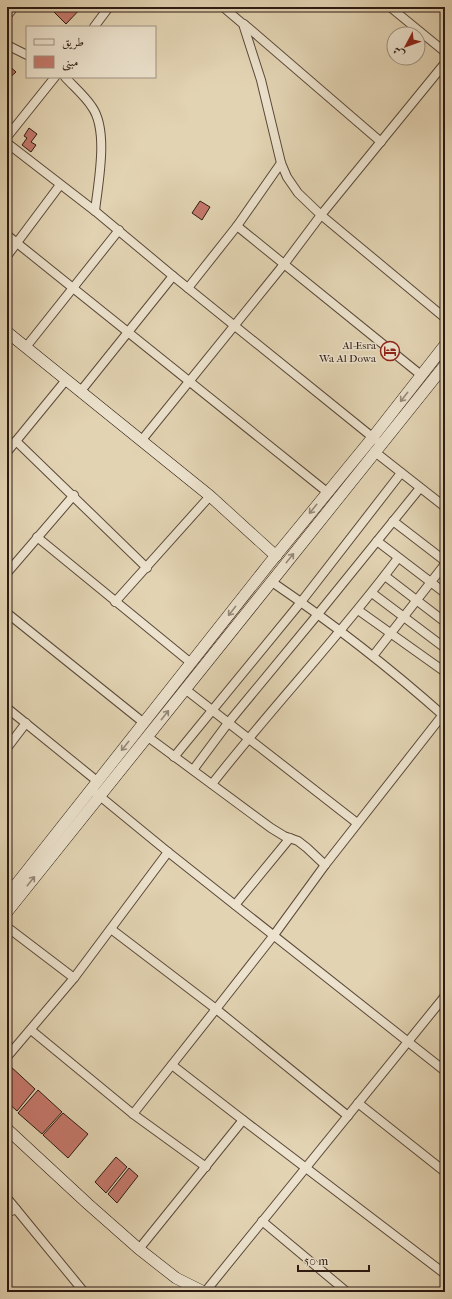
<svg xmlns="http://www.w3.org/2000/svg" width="452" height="1299" viewBox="0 0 452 1299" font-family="'IM FELL French Canon',Amiri,serif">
	<rect width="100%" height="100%" fill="#e2d3b2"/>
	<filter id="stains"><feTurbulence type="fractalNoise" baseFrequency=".005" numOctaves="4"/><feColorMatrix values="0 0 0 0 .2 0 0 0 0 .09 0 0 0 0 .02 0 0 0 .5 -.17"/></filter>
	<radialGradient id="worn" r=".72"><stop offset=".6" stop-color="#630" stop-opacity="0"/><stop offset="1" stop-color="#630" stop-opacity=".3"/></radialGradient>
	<g fill="#c5796c" stroke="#2c1b12">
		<path d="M 49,7 L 82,7 L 66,24 Z"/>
		<path d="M 7,64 L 16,72 L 7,80 Z"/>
		<path d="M 29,128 L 37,134 L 31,142 L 36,145 L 31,152 L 22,145 L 27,138 L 24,136 Z"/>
		<path d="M 200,201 L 210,207 L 202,220 L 192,213 Z"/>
		<path d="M 9,1065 L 35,1089 L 17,1111 L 7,1102 L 7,1068 Z"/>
		<path d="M 38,1090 L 62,1112 L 42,1134 L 18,1113 Z"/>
		<path d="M 63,1113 L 88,1134 L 68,1158 L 43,1135 Z"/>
		<path d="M 116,1157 L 127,1167 L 106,1193 L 95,1182 Z"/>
		<path d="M 129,1168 L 138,1176 L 117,1203 L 108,1194 Z"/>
	</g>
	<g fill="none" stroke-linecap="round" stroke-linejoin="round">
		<defs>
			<g id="street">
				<path d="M 223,7 L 243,24 L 261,80 L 281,163 L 287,177 L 298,193 L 321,215 L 445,318"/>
				<path d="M 390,7 L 445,52"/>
				<path d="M 7,16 L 14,7"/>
				<path d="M 244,24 L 381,142"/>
				<path d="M 94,27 L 109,7"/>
				<path d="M 7,45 L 27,55"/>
				<path d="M 65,77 C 74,87 85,96 92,107 C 109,131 98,183 95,211"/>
				<path d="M 7,137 L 55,77"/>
				<path d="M 7,143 L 95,211 L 173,276 L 376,440"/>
				<path d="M 237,226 L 421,375"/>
				<path d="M 7,235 L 327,492"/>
				<path d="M 7,256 L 60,185"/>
				<path d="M 188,288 L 237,226 L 281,163"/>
				<path d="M 26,347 L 119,230"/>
				<path d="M 80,392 L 173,276"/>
				<path d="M 16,441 L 147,568"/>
				<path d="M 141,441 L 285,263 L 321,215 L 445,63"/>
				<path d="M 7,452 L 66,380"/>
				<path d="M 375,452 L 445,507"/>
				<path d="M 393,521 L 445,561"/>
				<path d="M 37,537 L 191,663"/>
				<path d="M 377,541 L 445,593"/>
				<path d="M 7,573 L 74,495"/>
				<path d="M 385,576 L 445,622"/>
				<path d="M 272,582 C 332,623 390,668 445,717"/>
				<path d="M 372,593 L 445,648"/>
				<path d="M 115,602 L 210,496"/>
				<path d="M 358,610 L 445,672"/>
				<path d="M 7,613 L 144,723"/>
				<path d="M 373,656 L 445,564"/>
				<path d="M 185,689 L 357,823"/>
				<path d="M 7,708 L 97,781"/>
				<path d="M 148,737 L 271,828 L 284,836 L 298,841 L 307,848 L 325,865"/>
				<path d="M 7,748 L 26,723"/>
				<path d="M 174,757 L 301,602 L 401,473"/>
				<path d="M 193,770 L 228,723 L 318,614 L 420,488"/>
				<path d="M 212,784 C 272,707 340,636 398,558"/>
				<path d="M 96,793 L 168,852 L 445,1071"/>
				<path d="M 235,905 L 290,838"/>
				<path d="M 7,927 L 74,978"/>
				<path d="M 111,929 L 216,1009 L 348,1116"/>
				<path d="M 31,1030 L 133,1114 L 206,1167"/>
				<path d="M 7,1057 L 74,978 L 168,852"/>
				<path d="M 172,1065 L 243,1120 L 445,1274"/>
				<path d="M 358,1103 L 445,1172"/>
				<path d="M 133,1114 L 216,1009 L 274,935 L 325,865 L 445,712"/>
				<path d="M 7,1198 L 84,1292"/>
				<path d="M 7,1213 L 16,1209"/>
				<path d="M 262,1221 L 347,1292"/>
				<path d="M 139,1249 L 243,1120"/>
				<path d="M 205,1292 L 445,996"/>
			</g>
			<g id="secondary">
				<path d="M 7,332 L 210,496 L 276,556"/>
				<path d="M 7,896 L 269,564 L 373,437 L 445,345"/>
				<path d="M 7,912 L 445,365"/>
				<path d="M 7,1129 L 88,1204 L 139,1249 L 176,1278 L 204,1292"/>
			</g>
		</defs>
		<use href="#street" stroke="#5a493a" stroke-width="10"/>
		<use href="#secondary" stroke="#2c1b12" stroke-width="12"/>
		<use href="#street" stroke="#ece2cd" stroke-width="8"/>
		<use href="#secondary" stroke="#ece2cd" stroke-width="11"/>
	</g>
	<defs><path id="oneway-shaft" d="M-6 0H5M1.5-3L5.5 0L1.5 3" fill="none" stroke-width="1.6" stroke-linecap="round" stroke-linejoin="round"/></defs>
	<g stroke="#968879">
		<use href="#oneway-shaft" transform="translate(404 397) rotate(128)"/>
		<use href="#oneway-shaft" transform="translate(313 509) rotate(129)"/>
		<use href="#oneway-shaft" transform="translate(290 558) rotate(-51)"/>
		<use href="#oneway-shaft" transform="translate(232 611) rotate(128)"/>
		<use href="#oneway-shaft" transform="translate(165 715) rotate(-52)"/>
		<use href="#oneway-shaft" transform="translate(125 746) rotate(129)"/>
		<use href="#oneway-shaft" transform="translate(31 881) rotate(-51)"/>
	</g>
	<defs>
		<symbol id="hotel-ring" viewBox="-11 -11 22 22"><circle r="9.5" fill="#ece2cd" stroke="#8f2418" stroke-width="1.5"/><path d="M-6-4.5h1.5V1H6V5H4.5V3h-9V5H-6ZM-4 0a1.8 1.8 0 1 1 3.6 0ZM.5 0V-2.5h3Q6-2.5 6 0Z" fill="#8f2418"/></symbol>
	</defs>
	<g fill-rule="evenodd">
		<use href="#hotel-ring" x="379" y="340" width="22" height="22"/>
	</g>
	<g text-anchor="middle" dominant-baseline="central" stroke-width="3" stroke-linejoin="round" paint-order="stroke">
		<g font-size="11" fill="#2c1b12" stroke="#ece2cd" text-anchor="end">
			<text x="376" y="345">Al-Esra<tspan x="376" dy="13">Wa Al Dowa</tspan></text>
		</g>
	</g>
	<rect width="452" height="1299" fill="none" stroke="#e2d3b2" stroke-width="24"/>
	<rect x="8" y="8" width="436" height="1283" fill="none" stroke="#2c1b12" stroke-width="2"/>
	<rect x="12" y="12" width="428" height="1275" fill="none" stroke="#2c1b12"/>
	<rect x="26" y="26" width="130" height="52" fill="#ece2cd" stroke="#9f9282"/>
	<rect x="34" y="39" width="20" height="6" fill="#ece2cd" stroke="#9f9282"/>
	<text x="62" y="46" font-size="12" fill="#2c1b12">طريق</text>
	<rect x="34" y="56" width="20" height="12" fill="#c5796c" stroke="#9f9282"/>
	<text x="62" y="66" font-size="12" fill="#2c1b12">مبنى</text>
	<g transform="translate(406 46) rotate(229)"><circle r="19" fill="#ece2cd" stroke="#9f9282"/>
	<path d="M0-3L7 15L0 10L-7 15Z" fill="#8f2418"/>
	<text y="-6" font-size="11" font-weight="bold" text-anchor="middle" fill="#2c1b12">ش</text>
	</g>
	<path d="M298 1265v6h71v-6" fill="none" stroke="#2c1b12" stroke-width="2"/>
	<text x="304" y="1265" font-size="12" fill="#2c1b12" stroke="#ece2cd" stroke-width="3" paint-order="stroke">50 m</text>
	<rect width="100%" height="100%" filter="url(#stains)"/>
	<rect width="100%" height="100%" fill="url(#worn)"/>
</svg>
